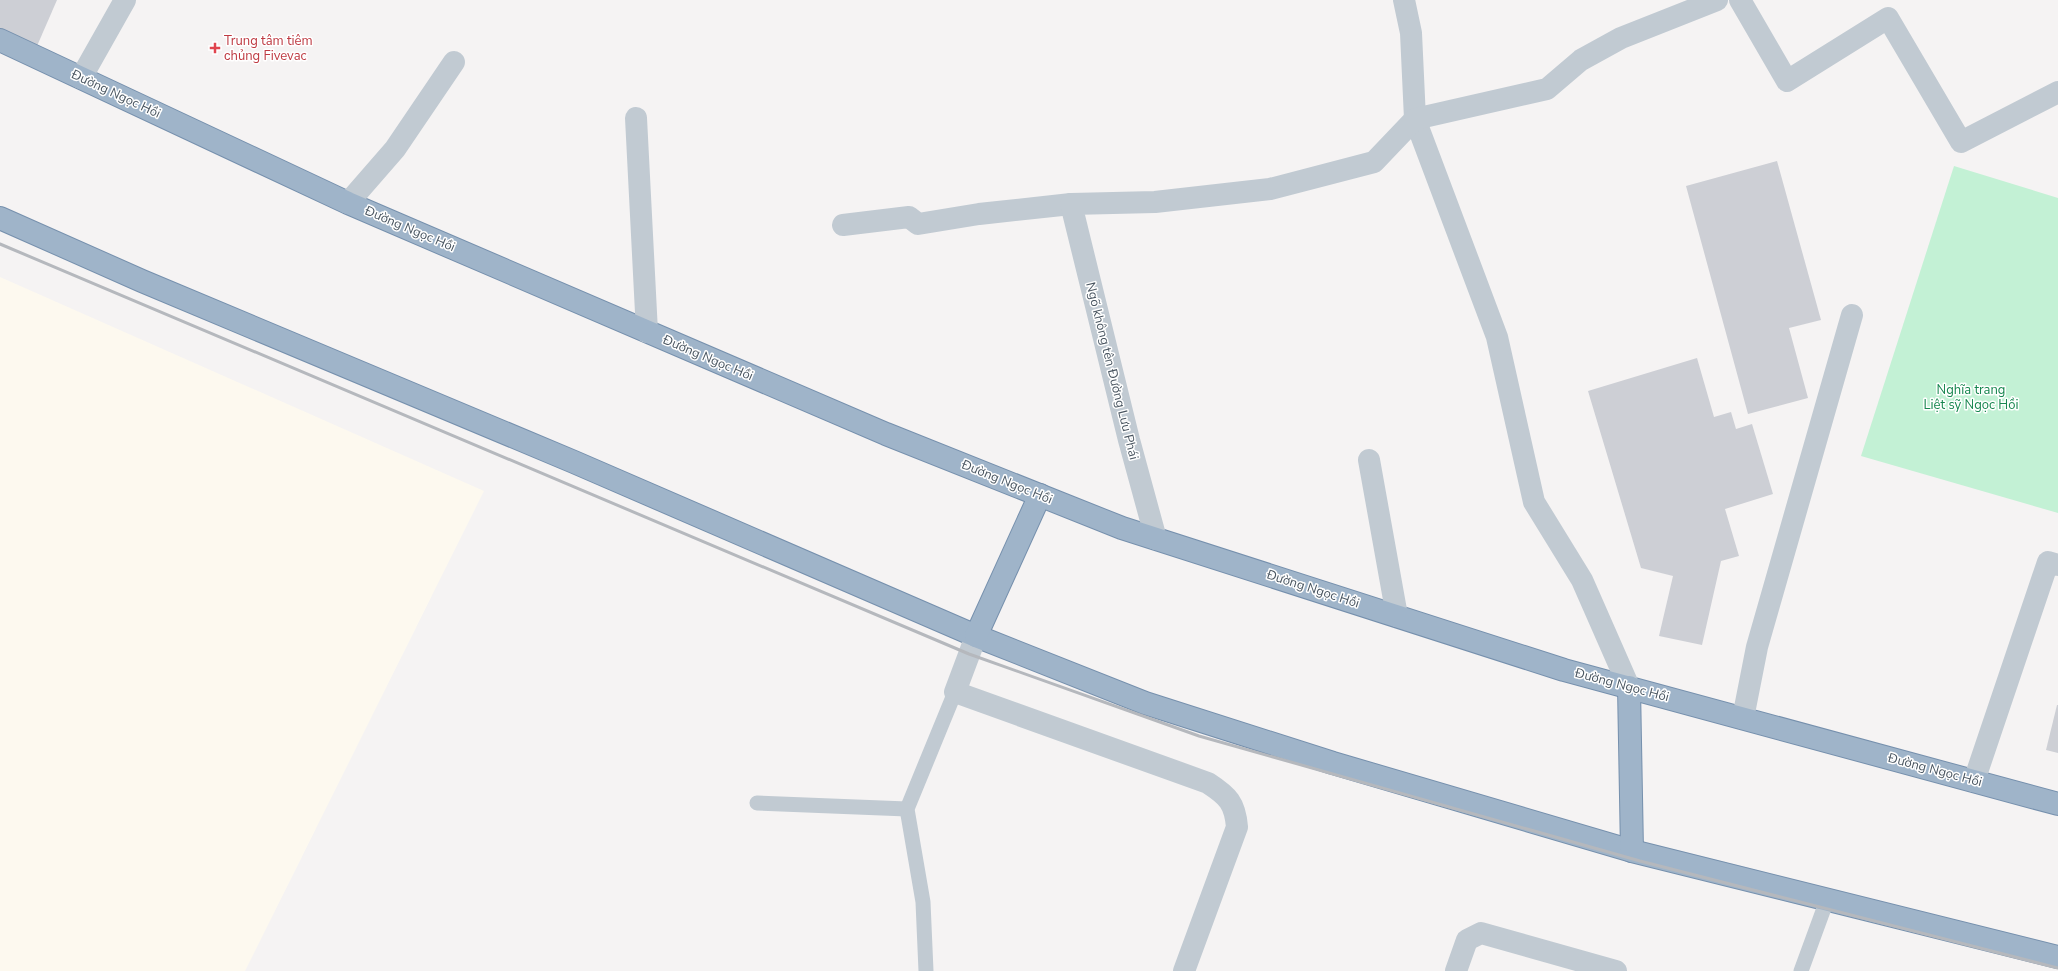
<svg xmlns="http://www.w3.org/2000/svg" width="2058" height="971" viewBox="0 0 2058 971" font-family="'Nunito Sans',sans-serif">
	<rect width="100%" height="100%" fill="#f5f3f3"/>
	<path fill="#fdf9ef" d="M 0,277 L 484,491 L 245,971 L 0,971 Z"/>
	<path fill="#c3f1d5" d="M 1954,166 L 2058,198 L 2058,513 L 1861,456 Z"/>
	<g fill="#cdcfd5">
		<path d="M 0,0 L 57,0 L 37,46 L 0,30 Z"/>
		<path d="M 1777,161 L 1821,320 L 1789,328 L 1808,398 L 1748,414 L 1686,186 Z"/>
		<path d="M 1697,358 L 1714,417 L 1731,412 L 1736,429 L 1752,424 L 1773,494 L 1725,509 L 1739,556 L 1721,561 L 1702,645 L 1659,636 L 1673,576 L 1641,568 L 1588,391 Z"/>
		<path d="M 2057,705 L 2058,705 L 2058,753 L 2046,750 Z"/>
	</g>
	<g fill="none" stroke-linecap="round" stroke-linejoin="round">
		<defs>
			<g id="trunk">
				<path d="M 0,40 L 348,203 L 886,434 L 1122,528 L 1564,670 L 2058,804"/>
				<path d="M 0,218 L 142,281 L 574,462 L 976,636 L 1145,703 L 1333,763 L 1632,851 L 2058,957"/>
				<path d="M 976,636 L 1040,495"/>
				<path d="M 1629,687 L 1632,851"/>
			</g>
		</defs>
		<use href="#trunk" stroke="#7690ad" stroke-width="24"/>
		<g stroke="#c1cad2" stroke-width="15">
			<path d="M 757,803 L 907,809"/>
			<path d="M 926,971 L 923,902 L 907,809 L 955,692"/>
			<path d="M 1801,971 L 1827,900"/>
		</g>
		<g stroke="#c1cad2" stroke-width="22">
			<path d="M 1404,0 L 1411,33 L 1415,119 L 1497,337 L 1534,502 L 1582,580 L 1629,687"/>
			<path d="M 1740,0 L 1787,81 L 1888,18 L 1961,142 L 2058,92"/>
			<path d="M 81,78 L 125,0"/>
			<path d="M 636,118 L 647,332"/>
			<path d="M 348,203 L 395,149 L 454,62"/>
			<path d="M 843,225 L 909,217 L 918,224 L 979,214 L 1071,204"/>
			<path d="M 1369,460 L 1397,616"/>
			<path d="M 1156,539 L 1129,440 L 1071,204 L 1155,202 L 1270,189 L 1374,162 L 1415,119 L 1547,89 L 1581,60 L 1621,38 L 1717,0"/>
			<path d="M 976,636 L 955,692 L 1208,783 C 1228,796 1235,803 1237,827 L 1184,971"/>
			<path d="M 1743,718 L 1757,647 L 1852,315"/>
			<path d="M 1974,781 L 2048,562 L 2058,565"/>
			<path d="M 1456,971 L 1467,940 L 1481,933 L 1616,971"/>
		</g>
		<use href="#trunk" stroke="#9fb4c9" stroke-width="22"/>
		<path stroke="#b5b8bd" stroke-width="3" d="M 0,244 L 969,654 L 1199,736 L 1640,861 L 2058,968"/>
	</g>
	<path fill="#e0444e" stroke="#fff" stroke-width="1.5" d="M213 42h4v4h4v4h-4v4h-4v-4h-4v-4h4z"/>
	<g text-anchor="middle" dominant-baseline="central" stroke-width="3" stroke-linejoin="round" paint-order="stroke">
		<g font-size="13" fill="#be3a42" stroke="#fff" text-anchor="start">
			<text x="224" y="41">Trung tâm tiêm<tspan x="224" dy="15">ᴄhủng Fivevac</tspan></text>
		</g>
		<g font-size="13" fill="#4a5661" stroke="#fff">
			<text transform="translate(116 94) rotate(25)">Đường Ngọc Hồi</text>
			<text transform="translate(410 229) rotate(23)">Đường Ngọc Hồi</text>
			<text transform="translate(708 358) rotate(23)">Đường Ngọc Hồi</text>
			<text transform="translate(1112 371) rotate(76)">Ngõ không tên Đường Lưu Phái</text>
			<text transform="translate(1007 482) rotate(22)">Đường Ngọc Hồi</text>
			<text transform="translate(1313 589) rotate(18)">Đường Ngọc Hồi</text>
			<text transform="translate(1622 685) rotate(15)">Đường Ngọc Hồi</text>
			<text transform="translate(1935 770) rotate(15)">Đường Ngọc Hồi</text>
		</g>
		<g font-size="13" fill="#17864f" stroke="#fff">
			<text x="1971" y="390">Nghĩa trang<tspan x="1971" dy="15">Liệt sỹ Ngọc Hồi</tspan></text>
		</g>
	</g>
</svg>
